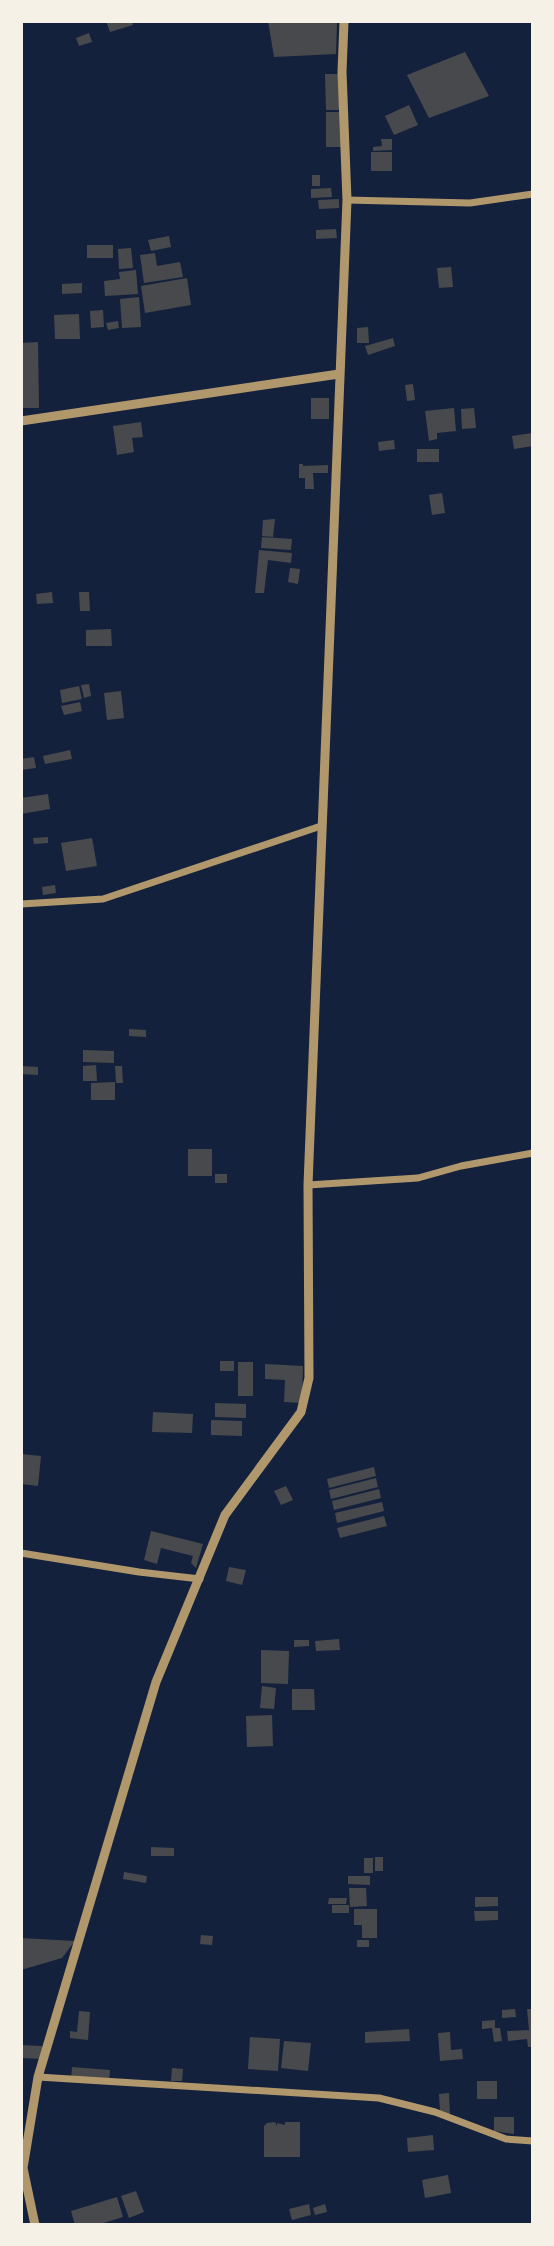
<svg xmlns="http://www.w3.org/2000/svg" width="554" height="2246" viewBox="0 0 554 2246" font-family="Arial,sans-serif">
	<rect width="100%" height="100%" fill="#14213d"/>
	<g fill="#48494c">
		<path d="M 106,21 L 132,21 L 133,25 L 110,32 Z"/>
		<path d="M 268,21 L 337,21 L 336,54 L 274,57 Z"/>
		<path d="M 89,33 L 92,42 L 79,46 L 76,38 Z"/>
		<path d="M 465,52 L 489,96 L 429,118 L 407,75 Z"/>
		<path d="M 325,74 L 340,74 L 340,110 L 326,110 Z"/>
		<path d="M 409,105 L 418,125 L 394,135 L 385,116 Z"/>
		<path d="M 326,112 L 340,112 L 341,147 L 326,147 Z"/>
		<path d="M 381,139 L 392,139 L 392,150 L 373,151 L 373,147 L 382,146 Z"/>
		<rect x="371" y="152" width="21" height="19"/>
		<rect x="312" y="175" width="8" height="11"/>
		<path d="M 331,188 L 332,197 L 311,198 L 311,189 Z"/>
		<path d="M 339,199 L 339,208 L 319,209 L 318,200 Z"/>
		<path d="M 336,229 L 337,238 L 316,239 L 316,230 Z"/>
		<path d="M 169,236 L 171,247 L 151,251 L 148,240 Z"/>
		<rect x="87" y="245" width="26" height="13"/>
		<path d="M 131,248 L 133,268 L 119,269 L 118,249 Z"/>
		<path d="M 155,253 L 157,266 L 180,262 L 183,277 L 144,283 L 140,255 Z"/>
		<path d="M 451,267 L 453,287 L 439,288 L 437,268 Z"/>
		<path d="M 136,270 L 138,294 L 105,296 L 104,281 L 120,279 L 119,272 Z"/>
		<path d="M 187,278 L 191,305 L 145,313 L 141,286 Z"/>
		<path d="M 82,283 L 82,293 L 62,294 L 62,284 Z"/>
		<path d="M 139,297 L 141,327 L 122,328 L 120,299 Z"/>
		<path d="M 103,310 L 104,327 L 91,328 L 90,311 Z"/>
		<path d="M 79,314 L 80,339 L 55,339 L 54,315 Z"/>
		<path d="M 118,321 L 119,328 L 108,330 L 106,323 Z"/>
		<path d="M 368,327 L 369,343 L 357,343 L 357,328 Z"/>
		<path d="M 393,338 L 395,346 L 368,355 L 365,346 Z"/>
		<path d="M 38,342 L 39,408 L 21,408 L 21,343 Z"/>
		<path d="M 413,384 L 415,400 L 407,401 L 405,385 Z"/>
		<rect x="311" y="398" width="18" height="21"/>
		<path d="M 454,408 L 456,431 L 437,433 L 437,439 L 429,441 L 425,411 Z"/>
		<path d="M 474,408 L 476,428 L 462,429 L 461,409 Z"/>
		<path d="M 141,422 L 143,437 L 132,438 L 134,452 L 117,455 L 113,426 Z"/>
		<path d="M 532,433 L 533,446 L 514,449 L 512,436 Z"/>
		<path d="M 394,440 L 395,449 L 379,451 L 378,442 Z"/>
		<rect x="417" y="449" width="22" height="13"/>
		<path d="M 299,464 L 303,464 L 303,466 L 328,465 L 328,473 L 313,473 L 314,489 L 305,489 L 305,478 L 299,478 Z"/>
		<path d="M 442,493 L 445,513 L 432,515 L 429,495 Z"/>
		<path d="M 275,519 L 273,537 L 262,536 L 263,520 Z"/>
		<path d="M 262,537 L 292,539 L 291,550 L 261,548 Z"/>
		<path d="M 259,550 L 292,553 L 291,563 L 268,560 L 264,593 L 255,593 Z"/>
		<path d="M 290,568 L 300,569 L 298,584 L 288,582 Z"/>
		<path d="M 52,592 L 53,603 L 37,604 L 36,594 Z"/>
		<path d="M 79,592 L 89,592 L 90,611 L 80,611 Z"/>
		<path d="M 111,629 L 112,646 L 86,646 L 86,630 Z"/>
		<path d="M 89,684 L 91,696 L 84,698 L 81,685 Z"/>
		<path d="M 79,686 L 82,699 L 62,703 L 60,690 Z"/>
		<path d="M 121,691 L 124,718 L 107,720 L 104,693 Z"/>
		<path d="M 80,702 L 82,711 L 64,715 L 61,706 Z"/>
		<path d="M 70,750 L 72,759 L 45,764 L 43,756 Z"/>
		<path d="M 34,757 L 36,768 L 21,770 L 21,759 Z"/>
		<path d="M 48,794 L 50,809 L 21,814 L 21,798 Z"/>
		<path d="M 48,837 L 48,843 L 34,844 L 33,838 Z"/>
		<path d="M 92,838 L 97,866 L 66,871 L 61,843 Z"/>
		<path d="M 55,885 L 56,893 L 43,895 L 42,887 Z"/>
		<path d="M 129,1029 L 146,1030 L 146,1037 L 129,1036 Z"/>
		<path d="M 83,1050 L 114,1051 L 114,1063 L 83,1062 Z"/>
		<path d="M 96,1065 L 97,1081 L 83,1081 L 83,1066 Z"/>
		<path d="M 22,1066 L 38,1067 L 38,1075 L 21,1074 Z"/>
		<path d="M 115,1066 L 122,1066 L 123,1083 L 116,1083 Z"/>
		<path d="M 115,1082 L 115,1100 L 91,1100 L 91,1083 Z"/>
		<rect x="188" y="1149" width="24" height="27"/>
		<rect x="215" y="1174" width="12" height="9"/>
		<rect x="220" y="1361" width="14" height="10"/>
		<rect x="238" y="1362" width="15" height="34"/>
		<path d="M 265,1364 L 303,1366 L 302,1403 L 284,1402 L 285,1380 L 265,1379 Z"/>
		<path d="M 215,1403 L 246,1404 L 246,1418 L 215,1417 Z"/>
		<path d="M 153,1412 L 193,1414 L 192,1433 L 152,1432 Z"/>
		<path d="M 211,1420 L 242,1421 L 242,1436 L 211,1435 Z"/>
		<path d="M 21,1454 L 41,1456 L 38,1486 L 21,1484 Z"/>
		<path d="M 374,1467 L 376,1476 L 329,1488 L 327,1479 Z"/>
		<path d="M 376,1478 L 378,1487 L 331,1499 L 329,1490 Z"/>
		<path d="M 286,1486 L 293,1500 L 281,1505 L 274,1491 Z"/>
		<path d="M 379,1489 L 381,1498 L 334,1510 L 332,1501 Z"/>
		<path d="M 382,1502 L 384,1511 L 337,1523 L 335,1513 Z"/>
		<path d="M 384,1516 L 387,1526 L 340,1538 L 337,1528 Z"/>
		<path d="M 151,1531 L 203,1544 L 196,1568 L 191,1563 L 193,1556 L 161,1548 L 157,1564 L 144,1560 Z"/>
		<path d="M 229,1567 L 246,1570 L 242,1585 L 226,1581 Z"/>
		<path d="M 339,1639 L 340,1650 L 316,1651 L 315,1641 Z"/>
		<path d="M 294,1640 L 309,1640 L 309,1646 L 294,1647 Z"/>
		<path d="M 261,1650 L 289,1651 L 288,1684 L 261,1683 Z"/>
		<path d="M 262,1686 L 276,1688 L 274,1709 L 260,1708 Z"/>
		<path d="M 292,1689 L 314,1689 L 315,1710 L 292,1710 Z"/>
		<path d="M 272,1715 L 273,1746 L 247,1747 L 246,1716 Z"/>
		<path d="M 151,1847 L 174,1848 L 174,1856 L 151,1856 Z"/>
		<rect x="375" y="1857" width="8" height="14"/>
		<rect x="364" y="1858" width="9" height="15"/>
		<path d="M 124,1872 L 147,1876 L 146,1883 L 123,1879 Z"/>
		<path d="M 348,1876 L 370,1876 L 370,1885 L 348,1884 Z"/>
		<path d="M 349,1888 L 366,1888 L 367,1906 L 350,1907 Z"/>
		<path d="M 475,1897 L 498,1897 L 498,1906 L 475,1907 Z"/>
		<path d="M 329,1898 L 347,1898 L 346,1904 L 328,1904 Z"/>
		<rect x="332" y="1905" width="17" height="8"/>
		<path d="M 354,1909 L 377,1909 L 377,1938 L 362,1938 L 362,1925 L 354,1925 Z"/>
		<path d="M 474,1911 L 498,1911 L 498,1920 L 475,1921 Z"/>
		<path d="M 201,1935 L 213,1936 L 212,1945 L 200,1944 Z"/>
		<path d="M 21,1938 L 75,1941 L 62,1958 L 21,1970 Z"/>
		<rect x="357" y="1940" width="12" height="7"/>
		<path d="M 515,2009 L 516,2017 L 502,2018 L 502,2010 Z"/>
		<path d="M 527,2009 L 533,2009 L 533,2047 L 528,2047 L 527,2039 L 508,2041 L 507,2031 L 529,2030 Z"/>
		<path d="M 79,2011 L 90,2012 L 88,2040 L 70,2038 L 70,2031 L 77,2032 Z"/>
		<path d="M 495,2020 L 495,2028 L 500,2028 L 502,2041 L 494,2042 L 492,2028 L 482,2029 L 482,2021 Z"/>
		<path d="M 409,2029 L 410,2041 L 365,2043 L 365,2032 Z"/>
		<path d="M 450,2032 L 451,2050 L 462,2049 L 463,2059 L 440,2061 L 438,2033 Z"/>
		<path d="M 250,2037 L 280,2039 L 278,2071 L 248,2069 Z"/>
		<path d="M 284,2041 L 311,2043 L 308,2071 L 281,2068 Z"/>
		<path d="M 21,2045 L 42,2046 L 42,2059 L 21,2058 Z"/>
		<path d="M 72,2067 L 110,2070 L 109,2084 L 71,2081 Z"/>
		<path d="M 172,2068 L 183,2069 L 182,2081 L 171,2081 Z"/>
		<rect x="477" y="2081" width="20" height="18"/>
		<path d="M 449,2093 L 450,2115 L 440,2112 L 439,2094 Z"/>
		<path d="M 494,2117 L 514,2117 L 514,2134 L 494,2131 Z"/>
		<path d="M 275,2122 L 277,2126 L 277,2123 L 285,2125 L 285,2122 L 300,2122 L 300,2157 L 264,2157 L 264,2126 L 267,2123 Z"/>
		<path d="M 433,2135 L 434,2150 L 408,2152 L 407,2138 Z"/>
		<path d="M 448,2175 L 451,2193 L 425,2198 L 422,2180 Z"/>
		<path d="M 136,2191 L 144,2212 L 129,2218 L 121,2196 Z"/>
		<path d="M 117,2197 L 123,2217 L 97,2225 L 75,2225 L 71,2211 Z"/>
		<path d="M 309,2204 L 311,2215 L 292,2220 L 289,2209 Z"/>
		<path d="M 325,2204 L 327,2212 L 315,2215 L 313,2208 Z"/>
	</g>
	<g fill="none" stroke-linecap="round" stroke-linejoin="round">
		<g stroke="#b1986c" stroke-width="7">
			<path d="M 347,200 L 470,203 L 533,194"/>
			<path d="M 21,904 L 103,899 L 321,826"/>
			<path d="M 308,1185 L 418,1178 L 461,1166 L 533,1153"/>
			<path d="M 21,1553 L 139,1572 L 200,1579"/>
			<path d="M 38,2077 L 379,2098 L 435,2112 L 506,2139 L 533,2141"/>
		</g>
		<g stroke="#b1986c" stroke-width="9">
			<path d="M 21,421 L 339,374"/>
			<path d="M 35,2225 L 23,2168 L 38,2077 L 156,1682 L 225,1515 L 301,1412 L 309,1378 L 308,1185 L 347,200 L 342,72 L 344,21"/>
		</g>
	</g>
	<rect width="554" height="2246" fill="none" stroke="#f6f1e7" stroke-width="46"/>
</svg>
